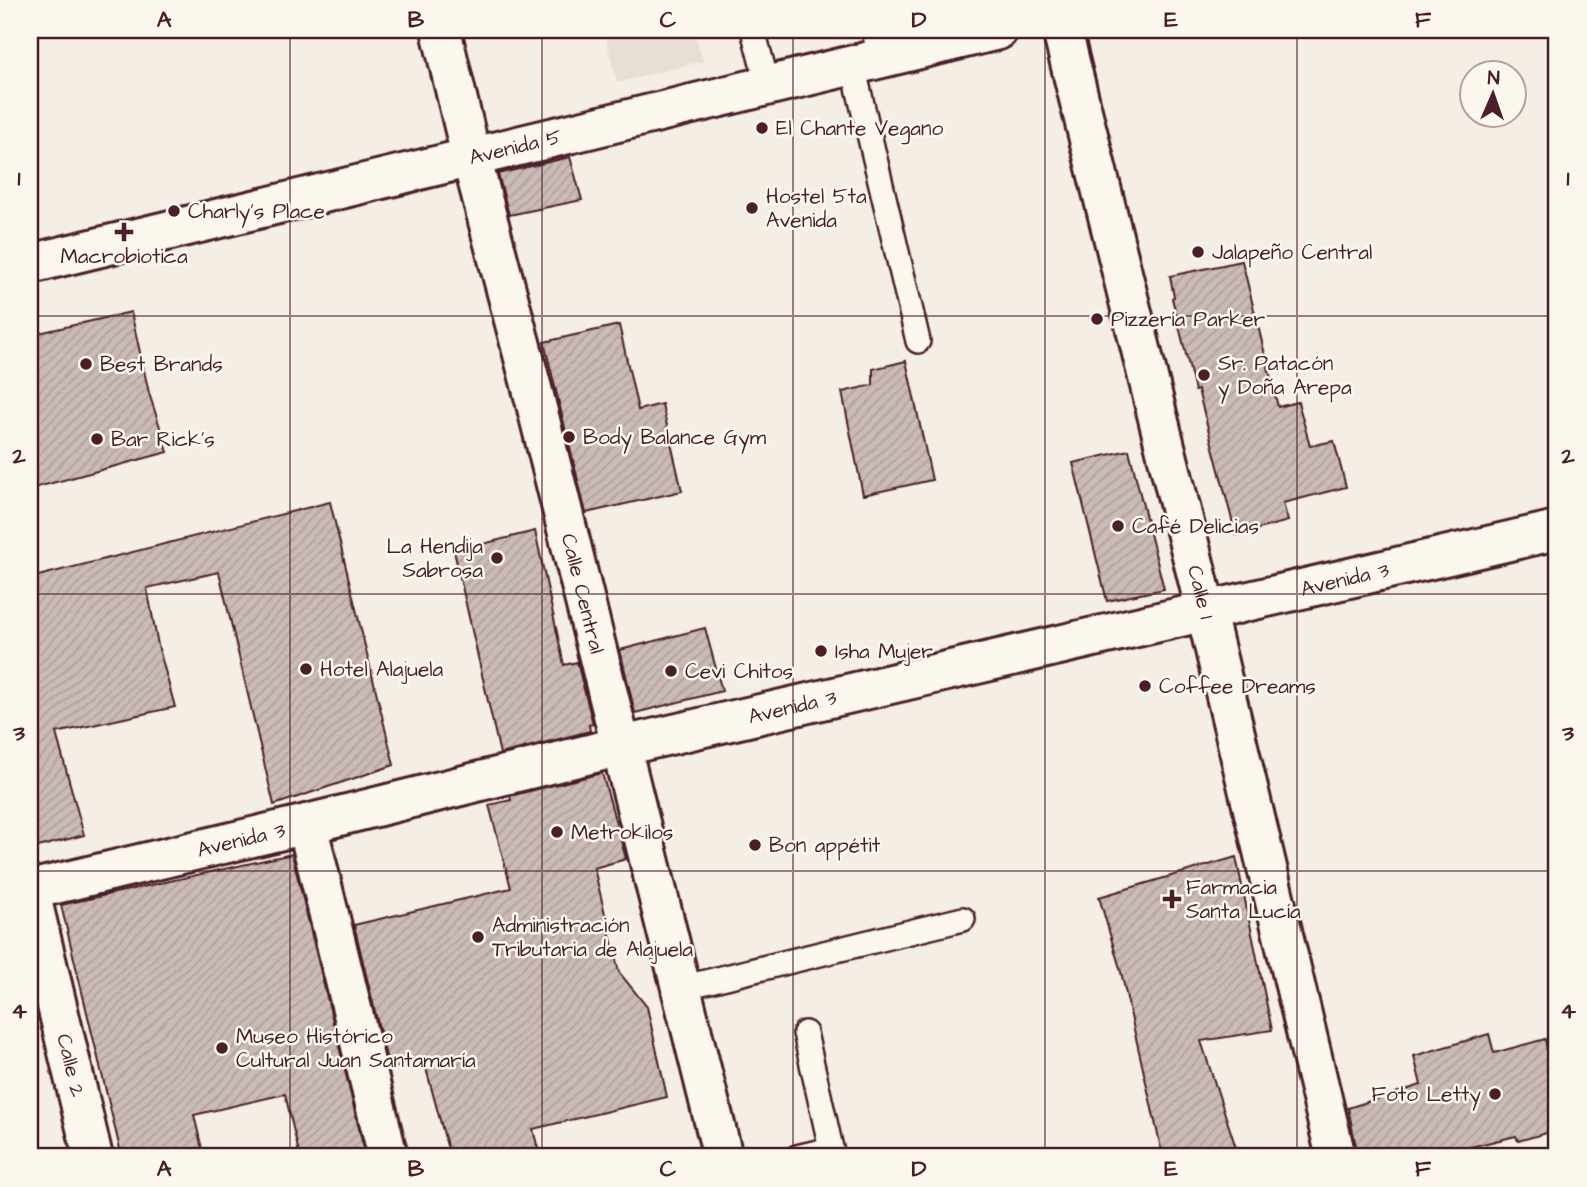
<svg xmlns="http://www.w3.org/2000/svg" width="1587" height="1187" viewBox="0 0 1587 1187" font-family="'Architects Daughter',sans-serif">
	<defs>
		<pattern id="building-hatch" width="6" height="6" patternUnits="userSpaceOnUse" patternTransform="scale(1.75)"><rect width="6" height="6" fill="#cabbb6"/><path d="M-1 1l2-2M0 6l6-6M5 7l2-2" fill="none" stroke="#afa09d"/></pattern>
	</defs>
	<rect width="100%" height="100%" fill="#f4eee4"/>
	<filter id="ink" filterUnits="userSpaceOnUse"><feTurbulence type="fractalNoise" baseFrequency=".0143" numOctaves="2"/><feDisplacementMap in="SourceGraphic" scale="14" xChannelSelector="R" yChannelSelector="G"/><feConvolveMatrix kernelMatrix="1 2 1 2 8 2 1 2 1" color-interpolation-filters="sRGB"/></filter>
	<g filter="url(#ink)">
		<path fill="#e7dfd6" d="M 604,30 L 694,30 L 703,61 L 617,83 Z"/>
		<g fill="url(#building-hatch)" stroke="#4a1f2b" stroke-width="2">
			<path d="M 570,157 L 582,200 L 509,215 L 498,174 Z"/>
			<path d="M 1242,261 L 1278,407 L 1298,402 L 1310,446 L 1334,441 L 1346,487 L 1283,503 L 1288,521 L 1236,535 L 1198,390 L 1195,391 L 1172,298 L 1174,297 L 1170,276 Z"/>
			<path d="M 131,312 L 149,393 L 168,452 L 30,489 L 30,335 Z"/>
			<path d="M 619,325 L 638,410 L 662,404 L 682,491 L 586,513 L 544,342 Z"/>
			<path d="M 906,361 L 932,480 L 863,495 L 842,392 L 873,385 L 873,369 Z"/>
			<path d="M 1129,450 L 1164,589 L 1107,601 L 1073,463 Z"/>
			<path d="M 330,502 L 394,765 L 274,805 L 219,572 L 147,588 L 158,645 L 175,707 L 56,733 L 84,835 L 38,847 L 30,813 L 30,578 Z"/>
			<path d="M 535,531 L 564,665 L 577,662 L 593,724 L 589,725 L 590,731 L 500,754 L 454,551 Z"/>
			<path d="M 705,628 L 722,691 L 635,713 L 620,650 Z"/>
			<path d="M 602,773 L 626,859 L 594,868 L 619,972 L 647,1007 L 667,1097 L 533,1129 L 540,1157 L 450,1157 L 424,1061 L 389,1069 L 354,925 L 511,888 L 489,805 L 511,800 L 510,796 Z"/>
			<path d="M 292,854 L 366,1157 L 300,1157 L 285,1094 L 194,1115 L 204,1157 L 122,1157 L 61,905 Z"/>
			<path d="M 1236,857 L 1272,1030 L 1201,1041 L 1239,1157 L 1163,1157 L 1121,972 L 1099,897 Z"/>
			<path d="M 1489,1034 L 1494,1053 L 1545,1039 L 1547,1050 L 1557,1047 L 1557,1130 L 1518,1141 L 1516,1136 L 1429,1157 L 1364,1157 L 1357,1151 L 1348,1108 L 1421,1085 L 1414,1056 Z"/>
		</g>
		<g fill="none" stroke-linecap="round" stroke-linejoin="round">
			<defs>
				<g id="lane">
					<path d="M 753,30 L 768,86"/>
					<path d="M 874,30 L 880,59"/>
					<path d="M 853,66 L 918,341"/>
					<path d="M 681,988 L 963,919"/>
					<path d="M 805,1033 L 833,1157"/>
					<path d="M 797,1157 L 831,1149"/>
				</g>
				<g id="street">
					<path id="s1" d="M 441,30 L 471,156 L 534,396 L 723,1157"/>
					<path id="s2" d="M 1062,30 L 1206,612 L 1336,1157"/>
					<path d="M 307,824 L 388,1157"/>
					<path id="s3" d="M 30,890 L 307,824 L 622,746 L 1557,530"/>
				</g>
				<g id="secondary">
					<path id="s4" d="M 30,264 L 998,30"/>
					<path id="s5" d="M 30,892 L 93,1157"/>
				</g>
			</defs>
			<use href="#lane" stroke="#4a1f2b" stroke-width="28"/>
			<use href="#street" stroke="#4a1f2b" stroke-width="44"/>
			<use href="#secondary" stroke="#4a1f2b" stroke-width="44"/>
			<use href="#lane" stroke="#fbf7ec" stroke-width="23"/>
			<use href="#street" stroke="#fbf7ec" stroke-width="38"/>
			<use href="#secondary" stroke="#fbf7ec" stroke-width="38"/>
		</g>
	</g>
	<path fill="none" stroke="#4a1f2b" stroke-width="2" stroke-opacity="0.55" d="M 290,30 L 290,1157M 542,30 L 542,1157M 793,30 L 793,1157M 1045,30 L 1045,1157M 1297,30 L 1297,1157M 30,316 L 1557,316M 30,594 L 1557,594M 30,871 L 1557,871"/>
	<g fill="#4a1f2b" stroke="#fbf7ec" stroke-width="2.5">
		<circle cx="762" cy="128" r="7"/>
		<circle cx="752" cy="208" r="7"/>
		<circle cx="174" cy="211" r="7"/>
		<path d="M120.5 221.5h7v7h7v7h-7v7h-7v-7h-7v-7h7z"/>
		<circle cx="1198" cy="252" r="7"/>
		<circle cx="1097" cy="319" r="7"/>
		<circle cx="86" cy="364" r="7"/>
		<circle cx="1204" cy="375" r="7"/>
		<circle cx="569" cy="437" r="7"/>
		<circle cx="97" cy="439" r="7"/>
		<circle cx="1118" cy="526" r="7"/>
		<circle cx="497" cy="558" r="7"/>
		<circle cx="821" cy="651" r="7"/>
		<circle cx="306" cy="669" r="7"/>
		<circle cx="671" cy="671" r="7"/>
		<circle cx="1145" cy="686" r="7"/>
		<circle cx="557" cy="832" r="7"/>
		<circle cx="755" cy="845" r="7"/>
		<path d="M1168.5 888.5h7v7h7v7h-7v7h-7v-7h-7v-7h7z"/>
		<circle cx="478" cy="937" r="7"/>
		<circle cx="222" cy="1048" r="7"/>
		<circle cx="1495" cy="1094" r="7"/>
	</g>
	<g text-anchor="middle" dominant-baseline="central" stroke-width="5" stroke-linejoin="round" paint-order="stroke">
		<g font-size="21" fill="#4a1f2b" stroke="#fbf7ec" text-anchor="start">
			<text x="776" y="128">El Chante Vegano</text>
			<text x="766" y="196">Hostel 5ta<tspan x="766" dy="24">Avenida</tspan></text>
			<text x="188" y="211">Charly's Place</text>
			<text x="1212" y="252">Jalapeño Central</text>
			<text x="124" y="256" text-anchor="middle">Macrobiotica</text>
			<text x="1111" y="319">Pizzería Parker</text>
			<text x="1218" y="363">Sr. Patacón<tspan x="1218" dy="24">y Doña Arepa</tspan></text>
			<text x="100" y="364">Best Brands</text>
			<text x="583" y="437">Body Balance Gym</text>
			<text x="111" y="439">Bar Rick's</text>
			<text x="1132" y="526">Café Delicias</text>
			<text x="483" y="546" text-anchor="end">La Hendija<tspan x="483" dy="24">Sabrosa</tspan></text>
			<text x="835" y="651">Isha Mujer</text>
			<text x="320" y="669">Hotel Alajuela</text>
			<text x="685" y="671">Cevi Chitos</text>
			<text x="1159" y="686">Coffee Dreams</text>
			<text x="571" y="832">Metrokilos</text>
			<text x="769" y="845">Bon appétit</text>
			<text x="1186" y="887">Farmacia<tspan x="1186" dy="24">Santa Lucía</tspan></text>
			<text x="492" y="925">Administración<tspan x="492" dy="24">Tributaria de Alajuela</tspan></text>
			<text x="236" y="1036">Museo Histórico<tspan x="236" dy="24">Cultural Juan Santamaría</tspan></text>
			<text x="1481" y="1094" text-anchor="end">Foto Letty</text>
		</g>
		<g font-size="21" fill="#4a1f2b" stroke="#fbf7ec">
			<text stroke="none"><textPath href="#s4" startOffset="499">Avenida 5</textPath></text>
			<text stroke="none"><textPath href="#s3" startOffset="1351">Avenida 3</textPath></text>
			<text stroke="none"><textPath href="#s1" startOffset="581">Calle Central</textPath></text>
			<text stroke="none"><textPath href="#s2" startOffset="579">Calle 1</textPath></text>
			<text stroke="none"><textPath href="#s3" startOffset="784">Avenida 3</textPath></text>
			<text stroke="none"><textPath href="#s3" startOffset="217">Avenida 3</textPath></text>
			<text stroke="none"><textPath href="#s5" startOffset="178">Calle 2</textPath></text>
		</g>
	</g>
	<rect width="1587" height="1187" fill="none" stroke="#fbf7ec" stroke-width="77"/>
	<g transform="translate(1493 94) rotate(2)"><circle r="33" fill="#fbf7ec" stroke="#b4a19f" stroke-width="2"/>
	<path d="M0-5L12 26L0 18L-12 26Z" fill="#4a1f2b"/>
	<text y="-10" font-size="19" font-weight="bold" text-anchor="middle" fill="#4a1f2b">N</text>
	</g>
	<rect x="38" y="38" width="1510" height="1110" fill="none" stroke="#4a1f2b" stroke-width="2.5"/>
	<g font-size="23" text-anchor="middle" font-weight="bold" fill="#4a1f2b">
		<text x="164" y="27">A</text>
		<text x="416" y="27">B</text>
		<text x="668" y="27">C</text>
		<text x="919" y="27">D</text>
		<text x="1171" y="27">E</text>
		<text x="1423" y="27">F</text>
		<text x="19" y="185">1</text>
		<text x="1568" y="185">1</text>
		<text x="19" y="463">2</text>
		<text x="1568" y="463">2</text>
		<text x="19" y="740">3</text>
		<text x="1568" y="740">3</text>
		<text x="19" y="1018">4</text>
		<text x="1568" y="1018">4</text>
		<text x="164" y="1176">A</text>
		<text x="416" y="1176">B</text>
		<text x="668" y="1176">C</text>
		<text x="919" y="1176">D</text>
		<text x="1171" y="1176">E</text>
		<text x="1423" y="1176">F</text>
	</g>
</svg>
